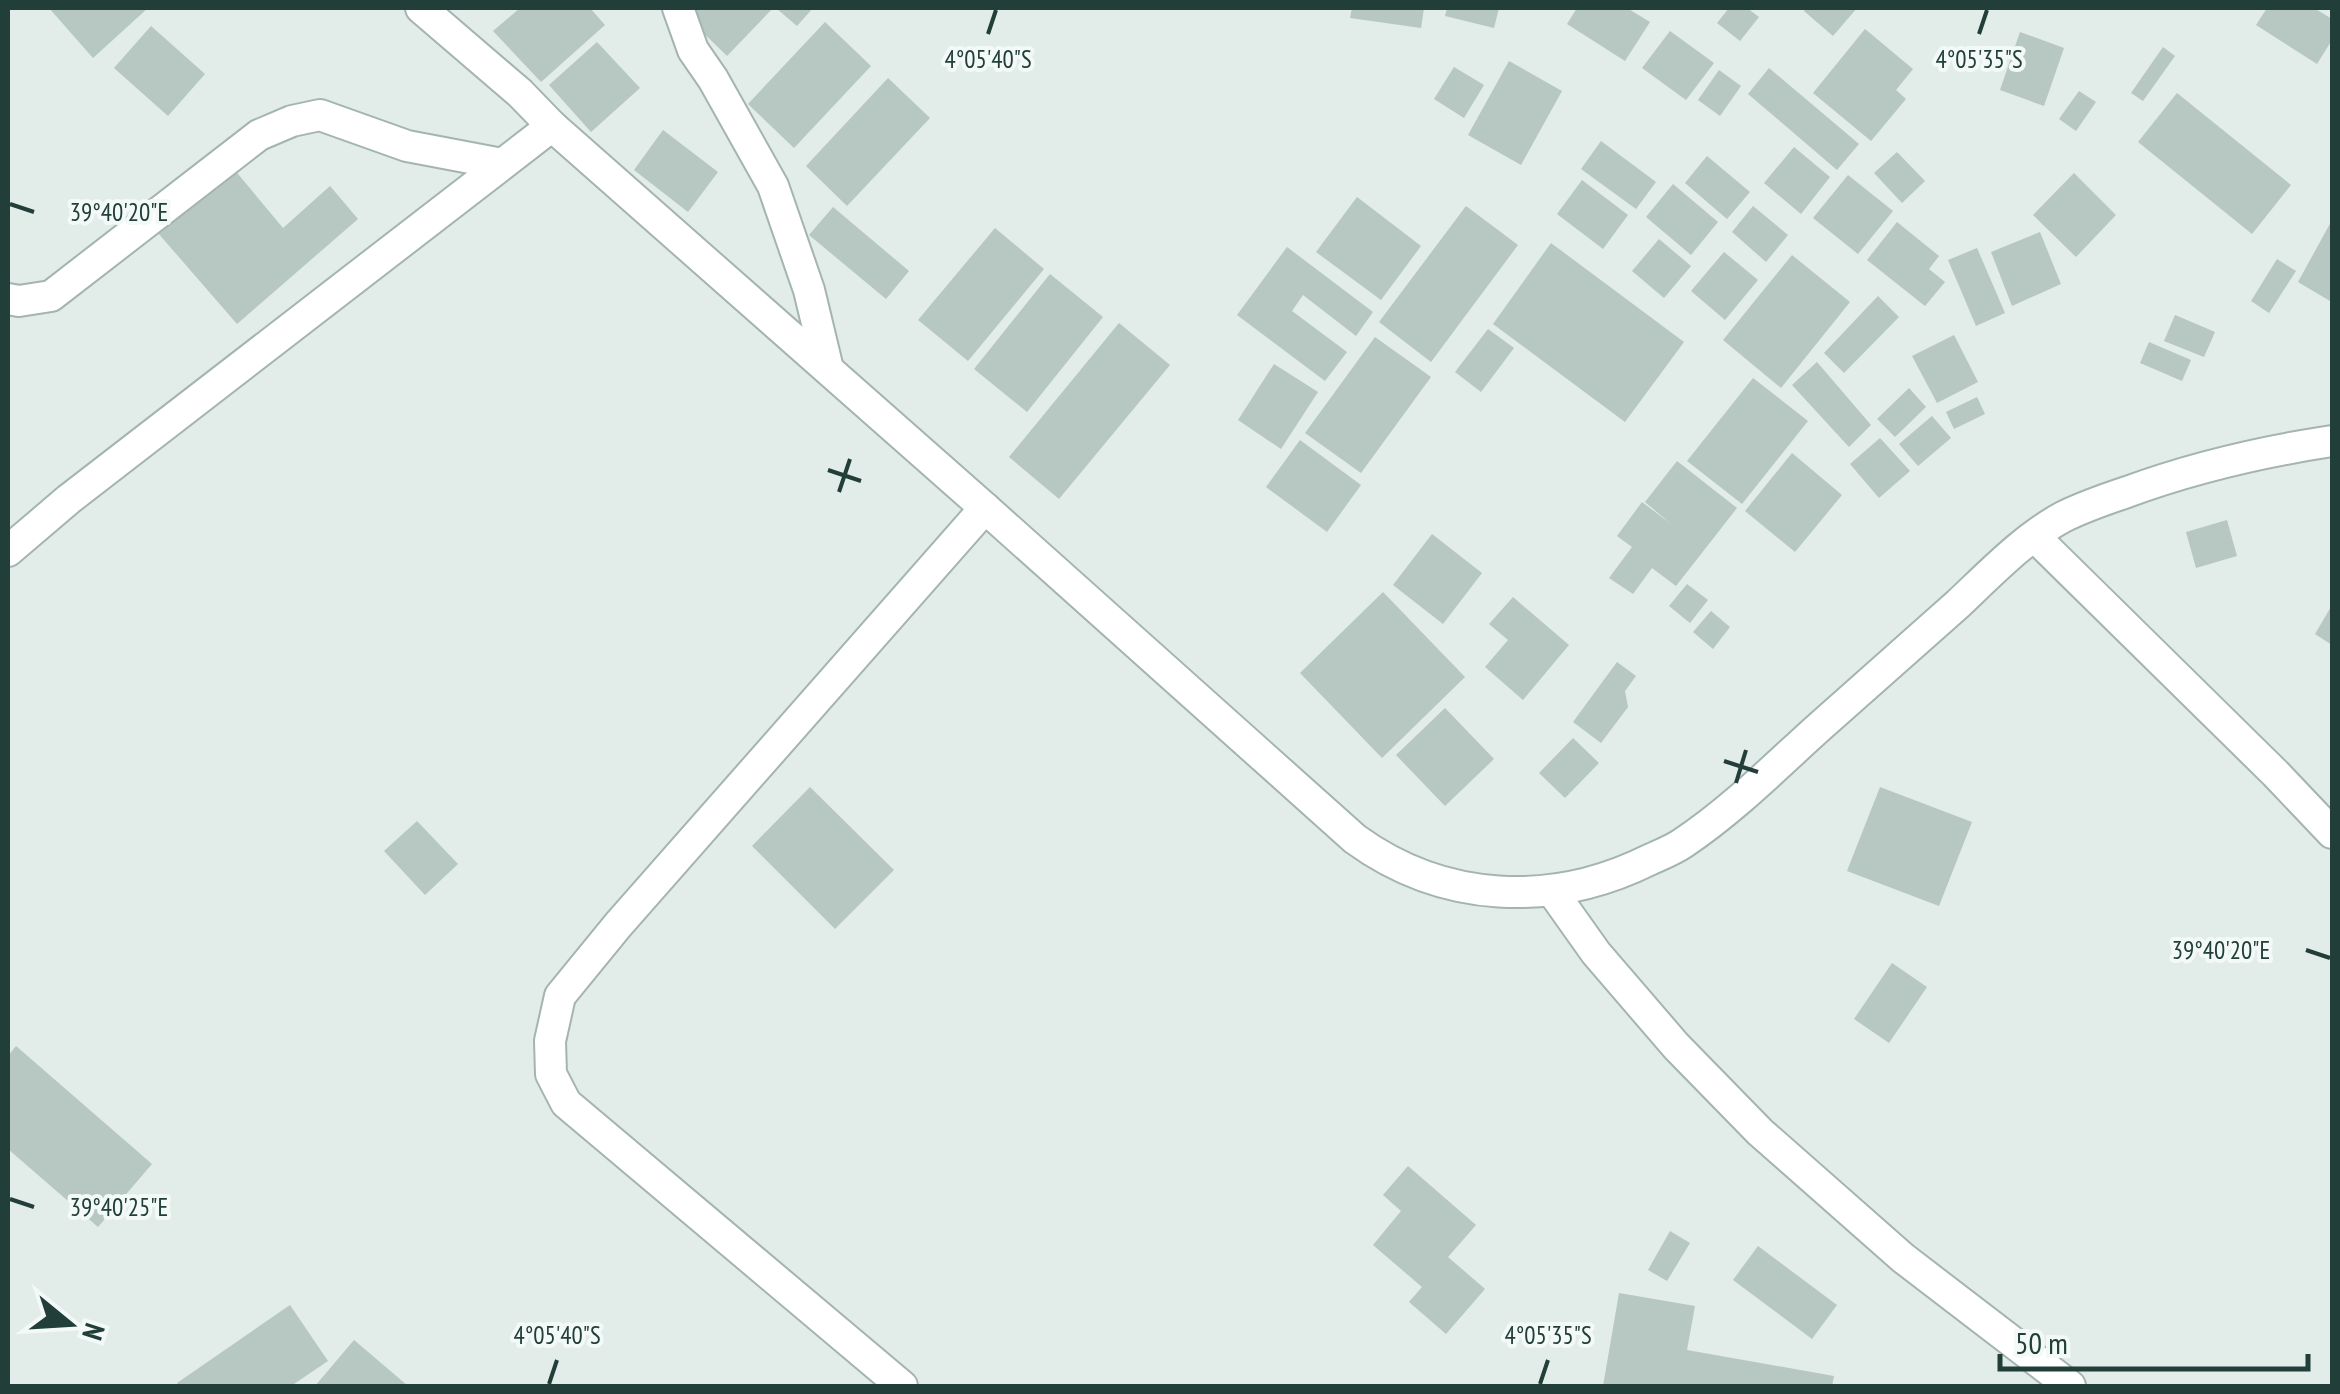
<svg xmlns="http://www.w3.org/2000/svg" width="2340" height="1394" viewBox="0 0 2340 1394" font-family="'PT Sans Narrow',sans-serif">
	<rect width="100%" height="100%" fill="#e2ece9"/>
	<g fill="#b7c7c2">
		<path d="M 49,8 L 148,8 L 93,58 Z"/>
		<path d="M 520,8 L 590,8 L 605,25 L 541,82 L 493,31 Z"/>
		<path d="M 688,8 L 773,8 L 727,56 L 683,13 Z"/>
		<path d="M 776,8 L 813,8 L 797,26 Z"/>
		<path d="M 1352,8 L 1424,8 L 1421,28 L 1350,18 Z"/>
		<path d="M 1447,8 L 1499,8 L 1494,28 L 1445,16 Z"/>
		<path d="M 1577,8 L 1627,8 L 1650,22 L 1625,61 L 1567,24 Z"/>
		<path d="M 1729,8 L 1747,8 L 1759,17 L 1740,41 L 1717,23 Z"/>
		<path d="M 1806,8 L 1857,8 L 1833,36 L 1804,11 Z"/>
		<path d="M 2267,8 L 2314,8 L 2332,19 L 2332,40 L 2317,64 L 2256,25 Z"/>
		<path d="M 825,22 L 871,66 L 794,148 L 748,104 Z"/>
		<path d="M 151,26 L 205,74 L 168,116 L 114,68 Z"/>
		<path d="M 1865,29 L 1913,69 L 1896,90 L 1906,99 L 1871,141 L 1813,93 Z"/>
		<path d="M 1670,31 L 1714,63 L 1686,100 L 1642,68 Z"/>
		<path d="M 2020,32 L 2064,48 L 2044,106 L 2000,90 Z"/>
		<path d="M 597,42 L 640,88 L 591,132 L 549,85 Z"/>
		<path d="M 2163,47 L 2175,56 L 2143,101 L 2131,93 Z"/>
		<path d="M 1509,61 L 1562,91 L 1521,165 L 1468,135 Z"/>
		<path d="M 1454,67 L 1484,85 L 1464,118 L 1434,99 Z"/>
		<path d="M 1769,68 L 1859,144 L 1837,170 L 1748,94 Z"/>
		<path d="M 1719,70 L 1741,86 L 1720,116 L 1698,100 Z"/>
		<path d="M 888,78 L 930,118 L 847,206 L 806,166 Z"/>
		<path d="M 2079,91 L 2096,102 L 2076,131 L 2059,119 Z"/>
		<path d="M 2177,93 L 2291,185 L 2252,234 L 2138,142 Z"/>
		<path d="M 663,130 L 718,172 L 688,212 L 634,170 Z"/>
		<path d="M 1601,141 L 1656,182 L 1636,209 L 1581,169 Z"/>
		<path d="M 1794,147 L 1830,177 L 1801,214 L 1764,183 Z"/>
		<path d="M 1897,152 L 1925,181 L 1902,203 L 1874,173 Z"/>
		<path d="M 1707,156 L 1750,192 L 1727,219 L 1685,183 Z"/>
		<path d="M 233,168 L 283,228 L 330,186 L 358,219 L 237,324 L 158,233 Z"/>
		<path d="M 2074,173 L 2116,215 L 2076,257 L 2033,215 Z"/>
		<path d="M 1848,175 L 1893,211 L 1858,254 L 1813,218 Z"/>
		<path d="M 1582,180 L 1628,215 L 1603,249 L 1557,214 Z"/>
		<path d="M 1673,184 L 1718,222 L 1691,255 L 1646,217 Z"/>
		<path d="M 1357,197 L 1421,246 L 1381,300 L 1316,252 Z"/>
		<path d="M 1466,206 L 1518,245 L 1431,362 L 1379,322 Z"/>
		<path d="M 1753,206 L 1788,235 L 1766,262 L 1732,232 Z"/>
		<path d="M 833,207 L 909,271 L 886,299 L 809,235 Z"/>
		<path d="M 2332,220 L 2332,297 L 2330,301 L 2298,282 Z"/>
		<path d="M 1897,222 L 1939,256 L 1929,269 L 1945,282 L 1925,306 L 1867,260 Z"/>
		<path d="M 995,228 L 1044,269 L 968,361 L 918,320 Z"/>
		<path d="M 2040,232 L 2061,284 L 2012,306 L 1991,252 Z"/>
		<path d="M 1659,239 L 1691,266 L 1664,298 L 1632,271 Z"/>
		<path d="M 1551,243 L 1684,342 L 1625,422 L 1493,324 Z"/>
		<path d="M 1287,247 L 1373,312 L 1356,336 L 1303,295 L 1292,311 L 1347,352 L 1325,381 L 1237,315 Z"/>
		<path d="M 1977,248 L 2005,313 L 1976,326 L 1948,260 Z"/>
		<path d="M 1724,252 L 1758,280 L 1725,320 L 1691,291 Z"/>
		<path d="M 1792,255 L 1850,302 L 1781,388 L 1723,340 Z"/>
		<path d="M 2277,259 L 2296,271 L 2269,313 L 2251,301 Z"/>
		<path d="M 1050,274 L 1103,317 L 1027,412 L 974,369 Z"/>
		<path d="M 1878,296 L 1899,317 L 1844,373 L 1824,353 Z"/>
		<path d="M 2175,315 L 2215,332 L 2204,357 L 2164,341 Z"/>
		<path d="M 1119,323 L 1170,365 L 1059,499 L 1009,457 Z"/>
		<path d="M 1488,329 L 1514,348 L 1481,392 L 1455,372 Z"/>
		<path d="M 1954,335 L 1978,382 L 1937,403 L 1912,356 Z"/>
		<path d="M 1375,337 L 1431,377 L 1361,473 L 1305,433 Z"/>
		<path d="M 2149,342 L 2191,360 L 2182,381 L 2140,363 Z"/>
		<path d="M 1817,362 L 1871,425 L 1849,447 L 1792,385 Z"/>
		<path d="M 1274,364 L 1318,392 L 1281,449 L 1238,420 Z"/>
		<path d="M 1753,378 L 1808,421 L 1742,504 L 1687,461 Z"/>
		<path d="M 1909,388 L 1926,407 L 1895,437 L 1877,419 Z"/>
		<path d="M 1977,397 L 1985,414 L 1954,429 L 1946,412 Z"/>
		<path d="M 1932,416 L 1951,438 L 1918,466 L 1899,444 Z"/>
		<path d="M 1880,438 L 1910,471 L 1879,498 L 1850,464 Z"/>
		<path d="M 1300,440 L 1361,485 L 1327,532 L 1266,487 Z"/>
		<path d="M 1792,453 L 1842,495 L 1795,552 L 1745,511 Z"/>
		<path d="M 1677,461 L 1737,508 L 1676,586 L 1652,568 L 1633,594 L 1609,578 L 1632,547 L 1617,536 L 1642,502 L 1671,524 L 1645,502 Z"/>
		<path d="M 2227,520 L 2237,556 L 2196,568 L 2186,532 Z"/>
		<path d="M 1432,534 L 1482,573 L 1443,624 L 1393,585 Z"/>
		<path d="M 1687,584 L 1708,600 L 1690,623 L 1669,606 Z"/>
		<path d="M 1383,592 L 1465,677 L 1382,758 L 1300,673 Z"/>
		<path d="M 1513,597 L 1569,645 L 1523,700 L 1485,667 L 1508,640 L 1489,624 Z"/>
		<path d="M 2332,605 L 2332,645 L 2315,634 Z"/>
		<path d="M 1711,611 L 1730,627 L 1713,649 L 1693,632 Z"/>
		<path d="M 1617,662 L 1636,676 L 1625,691 L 1628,707 L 1601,743 L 1573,722 Z"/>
		<path d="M 1445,708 L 1494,759 L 1445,806 L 1396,755 Z"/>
		<path d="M 1573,738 L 1599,763 L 1565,798 L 1539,773 Z"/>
		<path d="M 810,787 L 894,870 L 835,929 L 752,846 Z"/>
		<path d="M 1880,787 L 1972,822 L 1939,906 L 1847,871 Z"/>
		<path d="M 417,821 L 458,864 L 425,895 L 384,851 Z"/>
		<path d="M 1892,963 L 1927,987 L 1889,1043 L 1854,1019 Z"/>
		<path d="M 16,1046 L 152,1164 L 98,1227 L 8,1149 L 8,1056 Z"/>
		<path d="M 1408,1166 L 1476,1225 L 1448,1257 L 1485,1289 L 1446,1334 L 1409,1302 L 1422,1287 L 1373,1245 L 1401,1211 L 1383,1195 Z"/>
		<path d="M 1670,1231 L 1690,1243 L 1667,1281 L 1648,1270 Z"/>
		<path d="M 1758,1246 L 1837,1305 L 1812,1339 L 1733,1280 Z"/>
		<path d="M 1619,1293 L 1695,1306 L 1687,1350 L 1834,1376 L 1832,1386 L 1603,1386 Z"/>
		<path d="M 290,1305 L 328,1361 L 291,1386 L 179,1386 L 177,1383 Z"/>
		<path d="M 354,1340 L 408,1386 L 315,1386 Z"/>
	</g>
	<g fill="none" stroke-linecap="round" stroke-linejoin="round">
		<defs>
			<g id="minor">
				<path d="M 421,8 L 520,93 L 552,126 L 985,508 L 1355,839 C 1443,903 1552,908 1649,860 C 1660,855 1673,850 1683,843 C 1731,811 1773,769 1816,730 C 1863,688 1910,646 1958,604 C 1990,574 2024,538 2063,517 C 2083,507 2106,499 2127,492 C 2195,467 2260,452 2332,441"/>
				<path d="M 678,8 L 693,50 L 713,79 L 773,186 L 809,290 L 828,369"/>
				<path d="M 8,299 L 19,301 L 51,296 L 259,135 L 292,121 L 320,115 L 407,146 L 502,164"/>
				<path d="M 2035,537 L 2276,774 L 2332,833"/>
				<path d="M 8,551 L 69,499 L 552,126"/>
				<path d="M 1552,891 L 1596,953 L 1676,1046 L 1760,1132 L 1903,1258 L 2070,1386"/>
				<path d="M 902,1386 L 566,1103 L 551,1074 L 550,1041 L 560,996 L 618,925 L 985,508"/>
			</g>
		</defs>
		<use href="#minor" stroke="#a4b4b1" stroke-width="34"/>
		<use href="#minor" stroke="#fff" stroke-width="30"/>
	</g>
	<path fill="none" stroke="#213e39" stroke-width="4" d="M 988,34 L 996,10M 1979,34 L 1987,10M 10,204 L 34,212M 828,470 L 861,481M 839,492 L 850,459M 1724,761 L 1758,772M 1736,783 L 1746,750M 2306,950 L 2330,958M 10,1199 L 34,1207M 549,1384 L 557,1360M 1540,1384 L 1548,1360"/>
	<g font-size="25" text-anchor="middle" fill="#213e39" stroke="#f2f9f6" stroke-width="8" stroke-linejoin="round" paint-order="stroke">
		<text x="988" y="68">4°05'40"S</text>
		<text x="1979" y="68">4°05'35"S</text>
		<text x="119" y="221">39°40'20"E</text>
		<text x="2221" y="959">39°40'20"E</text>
		<text x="119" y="1216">39°40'25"E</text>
		<text x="557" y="1344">4°05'40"S</text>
		<text x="1548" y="1344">4°05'35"S</text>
	</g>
	<rect width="2340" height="1394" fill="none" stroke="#213e39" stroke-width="20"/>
	<g transform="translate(70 1324) rotate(108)" stroke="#f2f9f6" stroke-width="8" paint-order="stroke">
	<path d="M0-8L18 38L0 25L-18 38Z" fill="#213e39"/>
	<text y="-15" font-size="28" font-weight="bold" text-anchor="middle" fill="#213e39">N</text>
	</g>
	<path d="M2000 1354v15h308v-15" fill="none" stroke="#213e39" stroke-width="5"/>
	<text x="2015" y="1354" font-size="30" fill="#213e39" stroke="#f2f9f6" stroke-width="8" paint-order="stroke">50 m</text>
</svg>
